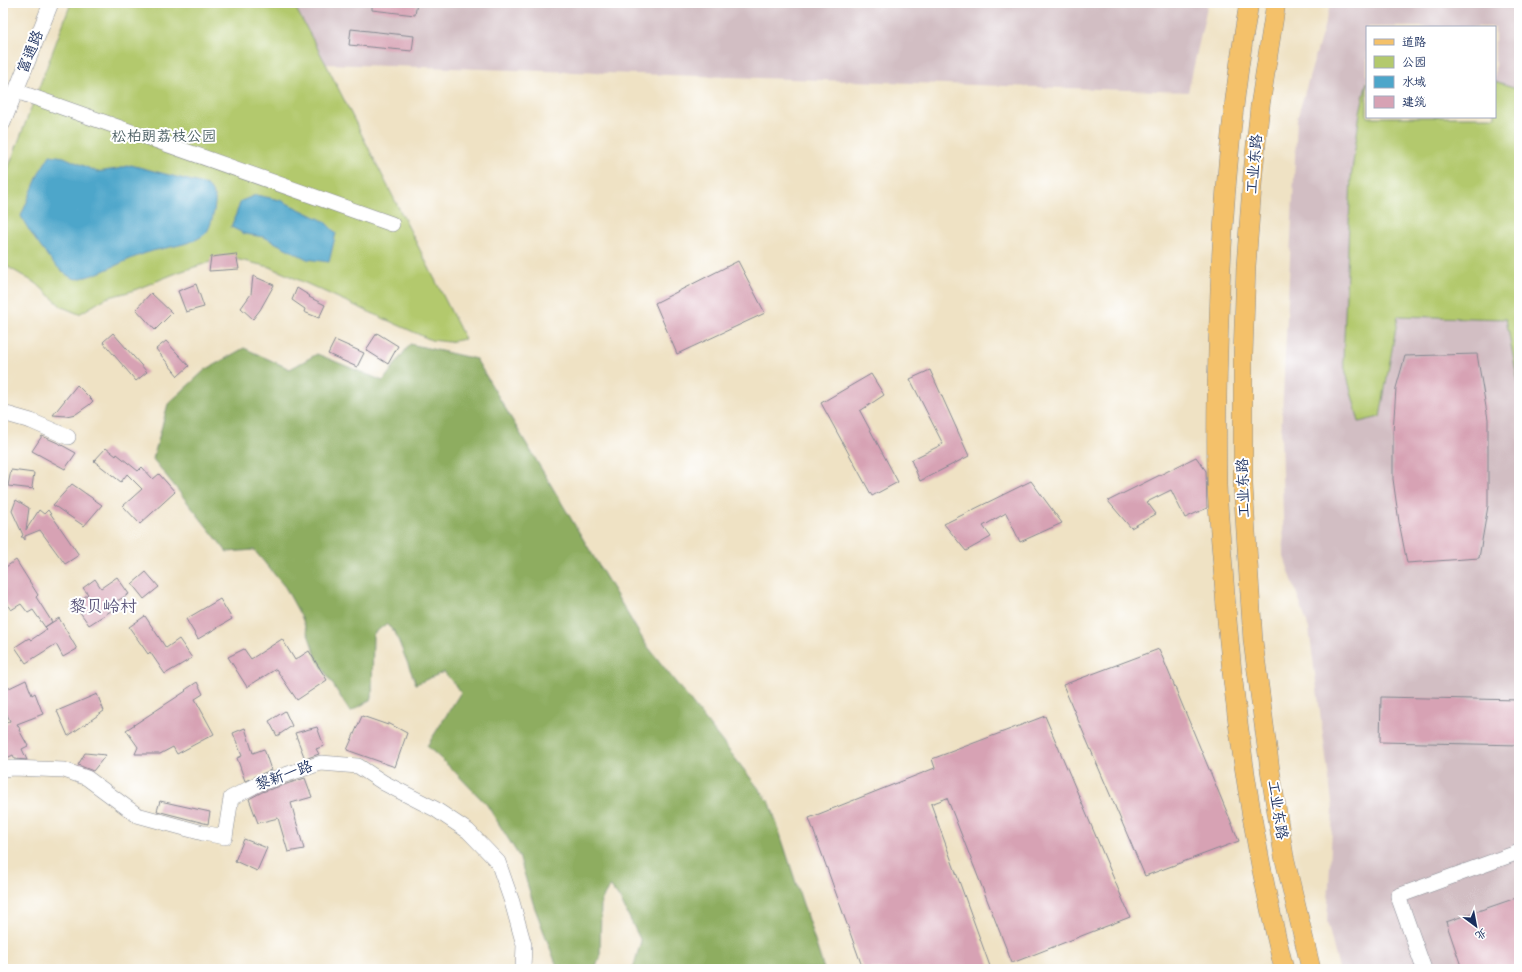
<svg xmlns="http://www.w3.org/2000/svg" width="1522" height="972" viewBox="0 0 1522 972" font-family="Mynerve,'LXGW WenKai TC',sans-serif">
	<rect width="100%" height="100%" fill="#fff"/>
	<filter id="ink" filterUnits="userSpaceOnUse"><feTurbulence type="fractalNoise" baseFrequency=".025" numOctaves="2"/><feDisplacementMap in="SourceGraphic" scale="8" xChannelSelector="R" yChannelSelector="G"/><feConvolveMatrix kernelMatrix="1 2 1 2 8 2 1 2 1" color-interpolation-filters="sRGB"/></filter>
	<filter id="wash" filterUnits="userSpaceOnUse"><feTurbulence type="fractalNoise" baseFrequency=".012" numOctaves="4" result="noise"/><feDisplacementMap in="SourceGraphic" scale="16" xChannelSelector="R" yChannelSelector="G"/><feGaussianBlur stdDeviation="0.9" result="paint"/><feColorMatrix in="noise" values="0 0 0 0 0 0 0 0 0 0 0 0 0 0 0 0 0 1.4 0 .05"/><feComposite in="paint" operator="in"/></filter>
	<g filter="url(#wash)">
		<rect width="100%" height="100%" fill="#efe2c4"/>
		<g fill="#d2bec3" fill-rule="evenodd">
			<path d="M 293,3 L 1208,3 L 1188,92 L 326,64 Z"/>
			<path d="M 1331,3 L 1519,3 L 1519,969 L 1339,969 L 1327,921 L 1333,810 L 1309,629 L 1284,557 L 1281,435 L 1297,119 ZM 1367,27 L 1495,27 L 1495,117 L 1367,117 Z"/>
		</g>
		<g fill="#b3c96d" stroke="#677c66">
			<path d="M 71,3 L 293,3 L 326,64 L 465,339 L 449,342 L 431,340 L 270,267 L 226,257 L 179,272 L 132,291 L 106,298 L 79,314 L 62,307 L 37,284 L 3,264 L 3,182 Z"/>
			<path d="M 1495,81 L 1519,89 L 1519,387 L 1506,319 L 1398,316 L 1380,417 L 1359,422 L 1343,361 L 1351,178 L 1360,112 L 1367,82 L 1367,117 L 1495,117 Z"/>
		</g>
		<path fill="#8ead60" stroke="#546e5f" d="M 410,344 L 476,359 L 645,643 L 770,803 L 824,969 L 633,969 L 641,941 L 620,899 L 610,886 L 601,901 L 600,958 L 594,969 L 558,969 L 534,906 L 519,856 L 487,805 L 453,770 L 427,746 L 461,692 L 444,672 L 416,684 L 395,632 L 386,624 L 373,634 L 372,699 L 350,712 L 317,659 L 302,618 L 285,587 L 254,550 L 227,552 L 153,459 L 168,404 L 205,370 L 244,348 L 290,369 L 317,354 L 383,381 Z"/>
		<g fill="#4da6ca" stroke="#346a94">
			<path d="M 50,155 L 64,157 L 97,172 L 117,169 L 131,165 L 207,185 C 210,189 214,194 215,198 C 216,206 211,228 206,233 C 193,246 162,247 146,253 C 125,260 107,271 86,277 C 83,277 80,279 77,279 C 59,278 29,232 21,216 L 40,171 Z"/>
			<path d="M 256,195 L 280,200 L 324,221 L 336,233 L 329,262 L 307,259 L 264,237 L 245,234 L 231,227 L 241,201 Z"/>
		</g>
		<g id="blocks">
			<g fill="#d7a2b4">
				<path d="M 372,3 L 417,3 L 415,15 L 372,10 Z"/>
				<path d="M 351,29 L 414,36 L 412,51 L 349,45 Z"/>
				<path d="M 236,254 L 239,269 L 209,271 L 211,257 Z"/>
				<path d="M 738,261 L 765,313 L 677,354 L 655,303 Z"/>
				<path d="M 253,276 L 274,285 L 260,310 L 253,319 L 241,308 L 251,294 Z"/>
				<path d="M 196,284 L 204,307 L 186,312 L 178,291 Z"/>
				<path d="M 297,288 L 310,296 L 309,297 L 325,305 L 319,318 L 304,312 L 305,309 L 292,300 Z"/>
				<path d="M 151,293 L 172,313 L 155,330 L 136,309 Z"/>
				<path d="M 113,333 L 147,372 L 136,381 L 103,342 Z"/>
				<path d="M 377,333 L 398,346 L 388,364 L 366,350 Z"/>
				<path d="M 335,340 L 364,353 L 357,367 L 328,354 Z"/>
				<path d="M 166,341 L 189,366 L 178,376 L 156,349 Z"/>
				<path d="M 1477,354 L 1488,419 L 1488,506 L 1479,558 L 1407,563 L 1399,522 L 1393,479 L 1393,432 L 1396,388 L 1405,356 Z"/>
				<path d="M 930,370 L 969,456 L 920,481 L 911,460 L 943,444 L 910,379 Z"/>
				<path d="M 871,374 L 884,395 L 860,411 L 898,482 L 872,496 L 821,403 Z"/>
				<path d="M 77,385 L 93,401 L 89,405 L 76,414 L 66,416 L 53,415 Z"/>
				<path d="M 42,436 L 58,443 L 76,453 L 65,469 L 32,451 Z"/>
				<path d="M 106,448 L 116,456 L 117,454 L 138,471 L 142,467 L 153,479 L 159,474 L 175,492 L 140,524 L 123,506 L 142,489 L 127,474 L 121,482 L 94,461 Z"/>
				<path d="M 1196,457 L 1206,471 L 1207,508 L 1185,518 L 1171,490 L 1147,502 L 1156,514 L 1131,528 L 1108,501 Z"/>
				<path d="M 11,470 L 34,473 L 32,487 L 34,489 L 8,486 Z"/>
				<path d="M 1031,481 L 1062,523 L 1020,542 L 1006,513 L 983,526 L 991,537 L 966,551 L 944,524 Z"/>
				<path d="M 72,484 L 102,505 L 84,526 L 53,505 Z"/>
				<path d="M 16,500 L 29,508 L 26,530 L 39,510 L 44,514 L 48,510 L 79,555 L 65,564 L 40,530 L 25,536 L 25,540 L 23,537 L 21,537 L 23,535 L 12,511 Z"/>
				<path d="M 16,560 L 38,595 L 36,597 L 52,622 L 45,627 L 33,610 L 28,613 L 21,604 L 11,610 L 3,599 L 3,569 Z"/>
				<path d="M 146,572 L 159,587 L 144,599 L 132,584 Z"/>
				<path d="M 117,577 L 129,594 L 112,604 L 114,609 L 89,625 L 75,605 L 88,594 L 83,588 L 95,579 L 101,588 Z"/>
				<path d="M 220,599 L 232,619 L 198,639 L 186,619 Z"/>
				<path d="M 145,616 L 166,648 L 179,639 L 192,658 L 165,674 L 150,652 L 148,654 L 129,627 Z"/>
				<path d="M 59,618 L 77,649 L 63,657 L 56,644 L 26,663 L 15,647 L 29,638 L 31,640 L 47,629 L 45,627 Z"/>
				<path d="M 282,639 L 295,660 L 309,651 L 327,680 L 297,700 L 276,669 L 247,687 L 228,657 L 244,649 L 251,659 Z"/>
				<path d="M 1159,649 L 1239,841 L 1145,876 L 1063,685 Z"/>
				<path d="M 26,680 L 32,695 L 35,693 L 43,714 L 17,724 L 20,729 L 19,730 L 28,746 L 22,749 L 27,760 L 15,759 L 13,755 L 3,760 L 3,725 L 10,721 L 3,706 L 3,691 Z"/>
				<path d="M 197,682 L 203,694 L 195,699 L 214,734 L 177,754 L 173,747 L 160,754 L 135,754 L 138,747 L 126,730 L 186,691 L 185,690 Z"/>
				<path d="M 97,694 L 104,711 L 68,736 L 57,711 Z"/>
				<path d="M 1381,697 L 1519,700 L 1519,745 L 1380,742 Z"/>
				<path d="M 285,711 L 292,726 L 277,736 L 269,721 Z"/>
				<path d="M 362,716 L 388,725 L 388,723 L 407,733 L 395,767 L 347,750 Z"/>
				<path d="M 1045,716 L 1130,917 L 1012,963 L 947,798 L 931,804 L 991,969 L 863,969 L 809,818 L 935,768 L 932,759 Z"/>
				<path d="M 317,727 L 324,746 L 316,749 L 319,754 L 305,759 L 295,733 Z"/>
				<path d="M 245,728 L 253,753 L 264,749 L 271,770 L 245,781 L 237,758 L 242,756 L 233,733 Z"/>
				<path d="M 85,753 L 106,755 L 93,771 L 78,765 Z"/>
				<path d="M 305,778 L 312,797 L 291,803 L 304,849 L 288,852 L 278,818 L 258,823 L 249,799 L 262,792 Z"/>
				<path d="M 160,801 L 210,812 L 208,824 L 157,811 Z"/>
				<path d="M 244,839 L 267,848 L 257,871 L 235,861 Z"/>
				<path d="M 1519,897 L 1519,969 L 1462,969 L 1446,922 Z"/>
			</g>
		</g>
	</g>
	<g filter="url(#ink)">
		<use href="#blocks" fill-opacity="0" stroke="#858891" stroke-width="1"/>
		<g fill="none" stroke-linecap="round" stroke-linejoin="round">
			<defs>
				<g id="minor">
					<path d="M 16,91 L 392,224"/>
					<path d="M 3,123 L 51,3"/>
					<path d="M 3,413 L 31,421 L 68,437"/>
					<path d="M 3,769 L 13,768 L 64,770 L 87,778 L 137,815 L 203,833 L 225,837 L 231,798 L 258,784 L 321,763 L 358,766 L 384,783 L 435,809 L 468,831 L 498,862 L 512,902 L 524,945 L 523,969"/>
					<path d="M 1424,969 L 1398,896 L 1519,852"/>
				</g>
				<g id="major">
					<path d="M 1249,3 C 1231,107 1222,213 1219,319 C 1217,374 1216,430 1217,485 C 1218,513 1221,541 1223,568 C 1232,703 1251,838 1284,969"/>
					<path d="M 1276,3 L 1260,106 L 1253,173 L 1246,266 L 1243,356 L 1243,485 L 1253,641 L 1270,770 L 1284,856 L 1311,969"/>
				</g>
			</defs>
			<use href="#minor" stroke="#858891" stroke-width="16"/>
			<use href="#major" stroke="#858891" stroke-width="20"/>
			<use href="#minor" stroke="#fff" stroke-width="15"/>
			<use href="#major" stroke="#f4c16a" stroke-width="19"/>
		</g>
	</g>
	<g text-anchor="middle" dominant-baseline="central" stroke-width="4" stroke-linejoin="round" paint-order="stroke">
		<g font-size="15" fill="#1b2f5e" stroke="#fff">
			<text transform="translate(31 52) rotate(-68)">富通路</text>
			<text transform="translate(1255 164) rotate(-85)">工业东路</text>
			<text transform="translate(1244 488) rotate(-92)">工业东路</text>
			<text transform="translate(284 776) rotate(-20)">黎新一路</text>
			<text transform="translate(1277 810) rotate(81)">工业东路</text>
		</g>
		<g font-size="15" fill="#495d62" stroke="#fff">
			<text x="164" y="137">松柏朗荔枝公园</text>
		</g>
		<g font-size="17" fill="#5d577c" stroke="#fff">
			<text x="103" y="607">黎贝岭村</text>
		</g>
	</g>
	<rect width="1522" height="972" fill="none" stroke="#fff" stroke-width="16"/>
	<rect x="1366" y="26" width="130" height="92" fill="#ffffff" stroke="#a4acbf"/>
	<rect x="1374" y="39" width="20" height="6" fill="#f4c16a" stroke="#a4acbf"/>
	<text x="1402" y="46" font-size="12" fill="#1b2f5e">道路</text>
	<rect x="1374" y="56" width="20" height="12" fill="#b3c96d" stroke="#a4acbf"/>
	<text x="1402" y="66" font-size="12" fill="#1b2f5e">公园</text>
	<rect x="1374" y="76" width="20" height="12" fill="#4da6ca" stroke="#a4acbf"/>
	<text x="1402" y="86" font-size="12" fill="#1b2f5e">水域</text>
	<rect x="1374" y="96" width="20" height="12" fill="#d7a2b4" stroke="#a4acbf"/>
	<text x="1402" y="106" font-size="12" fill="#1b2f5e">建筑</text>
	<g transform="translate(1476 926) rotate(148)" stroke="#ffffff" stroke-width="3" paint-order="stroke">
	<path d="M0-3L7 15L0 10L-7 15Z" fill="#1b2f5e"/>
	<text y="-6" font-size="11" font-weight="bold" text-anchor="middle" fill="#1b2f5e">北</text>
	</g>
</svg>
